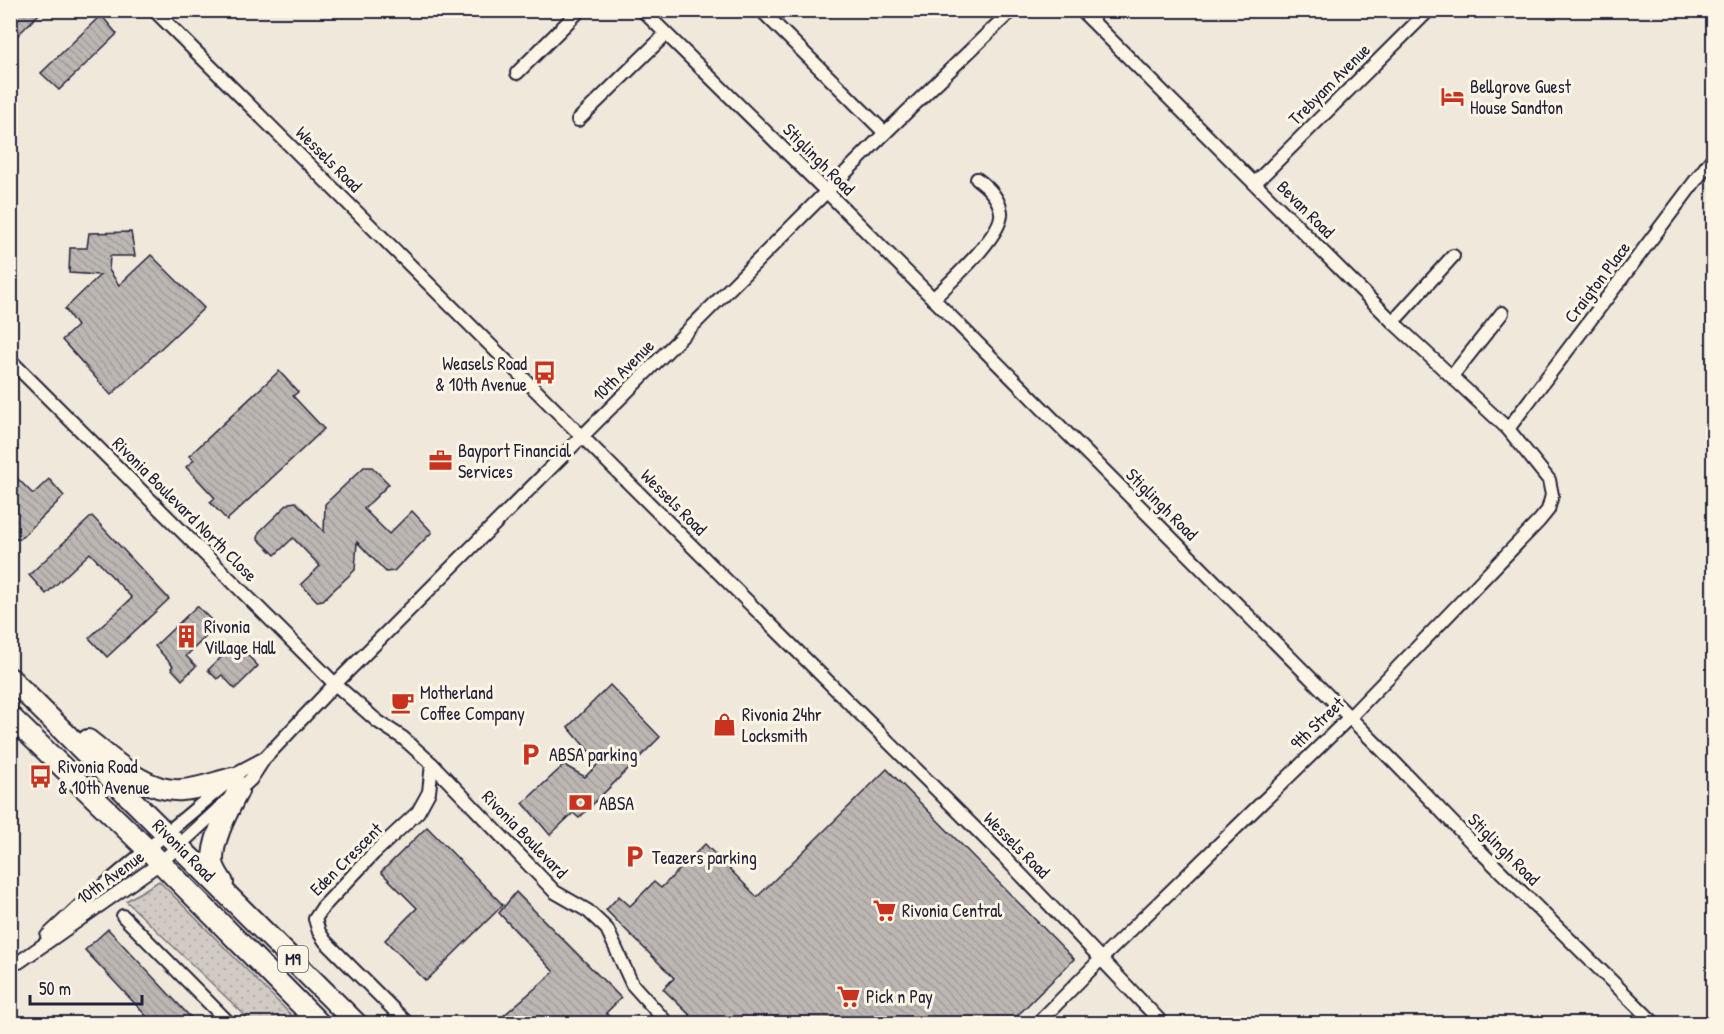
<svg xmlns="http://www.w3.org/2000/svg" width="1724" height="1034" viewBox="0 0 1724 1034" font-family="'Patrick Hand',sans-serif">
	<defs>
		<pattern id="grass-dots" width="8" height="8" patternUnits="userSpaceOnUse" patternTransform="scale(1.5)"><rect width="8" height="8" fill="#d1cbc3"/><path d="M2 2h.1M6 6h.1" fill="none" stroke="#b3aea8" stroke-width="1.8" stroke-linecap="round"/></pattern>
		<pattern id="building-back-hatch" width="6" height="6" patternUnits="userSpaceOnUse" patternTransform="scale(1.5)"><rect width="6" height="6" fill="#bcb7b3"/><path d="M-1 5l2 2M0 0l6 6M5-1l2 2" fill="none" stroke="#a19d9b"/></pattern>
	</defs>
	<rect width="100%" height="100%" fill="#efe8db"/>
	<filter id="ink" filterUnits="userSpaceOnUse"><feTurbulence type="fractalNoise" baseFrequency=".0167" numOctaves="2"/><feDisplacementMap in="SourceGraphic" scale="12" xChannelSelector="R" yChannelSelector="G"/><feConvolveMatrix kernelMatrix="1 2 1 2 8 2 1 2 1" color-interpolation-filters="sRGB"/></filter>
	<g filter="url(#ink)">
		<path fill="url(#grass-dots)" stroke="#7a767f" stroke-width="1.5" d="M 159,881 L 299,1023 L 253,1023 L 126,901 Z"/>
		<g fill="url(#building-back-hatch)" stroke="#22223b" stroke-width="1.5">
			<path d="M 10,10 L 43,10 L 10,43 Z"/>
			<path d="M 101,15 L 117,34 L 59,90 L 41,73 Z"/>
			<path d="M 131,232 L 135,256 L 110,256 L 109,270 L 119,285 L 151,255 L 204,308 L 111,395 L 62,340 L 77,326 L 65,309 L 100,275 L 69,273 L 70,248 L 87,248 L 89,233 Z"/>
			<path d="M 279,371 L 298,392 L 293,396 L 324,429 L 227,520 L 210,502 L 215,498 L 186,467 L 194,460 L 189,456 Z"/>
			<path d="M 364,467 L 372,467 L 389,484 L 364,509 L 389,534 L 412,511 L 432,532 L 394,571 L 386,572 L 357,542 L 355,570 L 323,600 L 317,601 L 301,584 L 320,566 L 293,538 L 275,555 L 258,539 L 259,532 L 289,503 L 296,502 L 324,532 L 325,504 Z"/>
			<path d="M 10,471 L 33,494 L 49,479 L 64,496 L 20,539 L 10,540 Z"/>
			<path d="M 92,516 L 169,599 L 107,657 L 89,638 L 132,598 L 90,553 L 46,594 L 29,575 Z"/>
			<path d="M 197,606 L 217,626 L 186,656 L 196,666 L 182,680 L 171,668 L 173,666 L 155,646 Z"/>
			<path d="M 236,643 L 258,666 L 235,689 L 222,675 L 217,679 L 208,670 Z"/>
			<path d="M 610,685 L 660,737 L 579,818 L 573,813 L 550,835 L 523,803 L 564,765 L 585,777 L 599,763 L 568,727 Z"/>
			<path d="M 887,769 L 1074,959 L 1010,1023 L 698,1023 L 663,989 L 674,978 L 606,910 L 619,896 L 630,906 L 654,882 L 661,888 L 705,844 L 757,897 Z"/>
			<path d="M 427,827 L 503,905 L 426,981 L 385,940 L 417,908 L 381,872 Z"/>
			<path d="M 516,892 L 621,998 L 606,1013 L 616,1023 L 495,1023 L 554,972 L 499,913 Z"/>
			<path d="M 108,929 L 196,1023 L 153,1023 L 85,950 Z"/>
		</g>
		<g fill="none" stroke-linecap="round" stroke-linejoin="round">
			<defs>
				<g id="street">
					<path d="M 154,10 L 1006,859 L 1163,1024"/>
					<path d="M 642,10 L 827,192 L 1395,763 L 1477,848 L 1655,1024"/>
					<path d="M 761,10 L 885,133"/>
					<path d="M 517,73 L 580,10"/>
					<path d="M 578,120 L 666,34"/>
					<path d="M 1255,183 L 1429,10"/>
					<path d="M 933,299 C 949,283 1004,234 1001,212 C 999,198 988,187 977,179"/>
					<path d="M 1393,322 L 1453,256"/>
					<path d="M 10,360 L 335,684 L 377,721 L 403,738 L 432,764 L 555,892 L 588,911 L 607,929 L 632,984 L 668,1024"/>
					<path d="M 1452,376 L 1502,313"/>
					<path d="M 1508,429 L 1714,156"/>
					<path d="M 123,916 L 230,1024"/>
					<path d="M 47,936 L 77,908 L 242,770 L 263,759"/>
					<path d="M 19,962 L 160,863 L 251,779 L 264,759 L 335,684 L 885,133 L 1012,10"/>
					<path d="M 408,1024 L 325,941 L 319,932 L 315,919 L 323,907 L 374,853 L 418,812 L 429,792 L 432,764"/>
					<path d="M 1037,1024 L 1102,958 L 1350,717 L 1539,521 L 1548,510 L 1552,495 L 1549,480 L 1508,429 L 1393,322 L 1081,10"/>
				</g>
				<g id="primary">
					<path d="M 10,678 L 357,1024"/>
					<path d="M 10,716 L 148,850 L 320,1024"/>
					<path d="M 88,740 C 115,761 146,793 182,790 C 199,789 216,782 233,778"/>
					<path d="M 223,883 C 219,876 214,870 213,862 C 212,839 228,811 238,791"/>
				</g>
			</defs>
			<use href="#street" stroke="#22223b" stroke-width="16"/>
			<use href="#primary" stroke="#22223b" stroke-width="24"/>
			<use href="#street" stroke="#fcf5e5" stroke-width="12"/>
			<use href="#primary" stroke="#fcf5e5" stroke-width="20"/>
		</g>
	</g>
	<defs>
		<symbol id="hotel-bare" viewBox="-9 -9 18 18"><path d="M-6-4.5h1.5V1H6V5H4.5V3h-9V5H-6ZM-4 0a1.8 1.8 0 1 1 3.6 0ZM.5 0V-2.5h3Q6-2.5 6 0Z" fill="#c8321e" stroke="#fcf5e5" stroke-width="2.5" paint-order="stroke"/></symbol>
		<symbol id="bus-bare" viewBox="-9 -9 18 18"><path d="M-5-6H5V4H4V6H2V4H-2V6H-4V4H-5ZM-3.5-4V0h7V-4ZM-3.5 1.2v1.5H-2V1.2ZM2 1.2v1.5H3.5V1.2Z" fill="#c8321e" stroke="#fcf5e5" stroke-width="2.5" paint-order="stroke"/></symbol>
		<symbol id="office-bare" viewBox="-9 -9 18 18"><path d="M-6-3h4V-5.5h4V-3h4V5H-6ZM-1-4.5V-3h2v-1.5ZM-6 0V1H6V0Z" fill="#c8321e" stroke="#fcf5e5" stroke-width="2.5" paint-order="stroke"/></symbol>
		<symbol id="building-bare" viewBox="-9 -9 18 18"><path d="M-4-6H4V6H1V3H-1V6H-4ZM-2.5-4.3h1.7v1.8h-1.7ZM.8-4.3h1.7v1.8H.8ZM-2.5-1h1.7V.8h-1.7ZM.8-1h1.7V.8H.8Z" fill="#c8321e" stroke="#fcf5e5" stroke-width="2.5" paint-order="stroke"/></symbol>
		<symbol id="cafe-bare" viewBox="-9 -9 18 18"><path d="M-5.5-4.5H6V0H3Q3 3.5 0 3.5H-2.5Q-5.5 3.5-5.5 0ZM3-3.2v2h1.7v-2ZM-6 4.5H4V6H-6Z" fill="#c8321e" stroke="#fcf5e5" stroke-width="2.5" paint-order="stroke"/></symbol>
		<symbol id="shop-bare" viewBox="-9 -9 18 18"><path d="M-5-2.5h2.3a2.7 3.5 0 0 1 5.4 0H5L5.5 6h-11ZM-1.5-2.5h3a1.5 2.3 0 0 0-3 0Z" fill="#c8321e" stroke="#fcf5e5" stroke-width="2.5" paint-order="stroke"/></symbol>
		<symbol id="parking-bare" viewBox="-9 -9 18 18"><path d="M-3.5-5.5H1a3.5 3.5 0 0 1 0 7H-1V5.5H-3.5ZM-1-3.4V-.6H.8a1.4 1.4 0 0 0 0-2.8Z" fill="#c8321e" stroke="#fcf5e5" stroke-width="2.5" paint-order="stroke"/></symbol>
		<symbol id="bank-bare" viewBox="-9 -9 18 18"><path d="M-6-4H6V4H-6ZM0-2.3a2.3 2.3 0 1 0 0 4.6a2.3 2.3 0 1 0 0-4.6Z" fill="#c8321e" stroke="#fcf5e5" stroke-width="2.5" paint-order="stroke"/></symbol>
		<symbol id="supermarket-bare" viewBox="-9 -9 18 18"><path d="M-6-5.5h2.5l.6 2H6L4.5 2H-2.5L-4.4-4H-6ZM-1.5 3.2a1.3 1.3 0 1 0 .1 0ZM3 3.2a1.3 1.3 0 1 0 .1 0Z" fill="#c8321e" stroke="#fcf5e5" stroke-width="2.5" paint-order="stroke"/></symbol>
	</defs>
	<g fill-rule="evenodd">
		<use href="#hotel-bare" x="1436" y="80" width="33" height="33"/>
		<use href="#bus-bare" x="528" y="356" width="33" height="33"/>
		<use href="#office-bare" x="424" y="444" width="33" height="33"/>
		<use href="#building-bare" x="170" y="620" width="33" height="33"/>
		<use href="#cafe-bare" x="386" y="686" width="33" height="33"/>
		<use href="#shop-bare" x="708" y="708" width="33" height="33"/>
		<use href="#parking-bare" x="514" y="738" width="33" height="33"/>
		<use href="#bus-bare" x="24" y="760" width="33" height="33"/>
		<use href="#bank-bare" x="564" y="786" width="33" height="33"/>
		<use href="#parking-bare" x="618" y="840" width="33" height="33"/>
		<use href="#supermarket-bare" x="868" y="894" width="33" height="33"/>
		<use href="#supermarket-bare" x="832" y="980" width="33" height="33"/>
	</g>
	<g text-anchor="middle" dominant-baseline="central" stroke-width="6" stroke-linejoin="round" paint-order="stroke">
		<rect fill="#fcf5e5" stroke="#63616e" stroke-width="1.5" x="278" y="946" width="30" height="26" rx="4.5"/>
		<g font-size="16" font-weight="bold" fill="#22223b">
			<text x="293" y="959">M9</text>
		</g>
		<g font-size="18" fill="#22223b" stroke="#fcf5e5">
			<text transform="translate(1329 84) rotate(-45)">Trebyam Avenue</text>
			<text transform="translate(329 159) rotate(45)">Wessels Road</text>
			<text transform="translate(819 159) rotate(45)">Stiglingh Road</text>
			<text transform="translate(1306 209) rotate(45)">Bevan Road</text>
			<text transform="translate(1597 282) rotate(-53)">Craigton Place</text>
			<text transform="translate(623 370) rotate(-45)">10th Avenue</text>
			<text transform="translate(674 502) rotate(45)">Wessels Road</text>
			<text transform="translate(1162 504) rotate(45)">Stiglingh Road</text>
			<text transform="translate(185 509) rotate(45)">Rivonia Boulevard North Close</text>
			<text transform="translate(1317 723) rotate(-44)">9th Street</text>
			<text transform="translate(525 834) rotate(46)">Rivonia Boulevard</text>
			<text transform="translate(1017 845) rotate(45)">Wessels Road</text>
			<text transform="translate(1504 849) rotate(45)">Stiglingh Road</text>
			<text transform="translate(184 850) rotate(45)">Rivonia Road</text>
			<text transform="translate(346 859) rotate(-45)">Eden Crescent</text>
			<text transform="translate(110 877) rotate(-36)">10th Avenue</text>
		</g>
		<g font-size="18" fill="#22223b" stroke="#fcf5e5" text-anchor="start">
			<text x="1470" y="86">Bellgrove Guest<tspan x="1470" dy="21">House Sandton</tspan></text>
			<text x="527" y="363" text-anchor="end">Weasels Road<tspan x="527" dy="21">&amp; 10th Avenue</tspan></text>
			<text x="458" y="450">Bayport Financial<tspan x="458" dy="21">Services</tspan></text>
			<text x="204" y="626">Rivonia<tspan x="204" dy="21">Village Hall</tspan></text>
			<text x="420" y="692">Motherland<tspan x="420" dy="21">Coffee Company</tspan></text>
			<text x="742" y="714">Rivonia 24hr<tspan x="742" dy="21">Locksmith</tspan></text>
			<text x="549" y="754">ABSA parking</text>
			<text x="58" y="766">Rivonia Road<tspan x="58" dy="21">&amp; 10th Avenue</tspan></text>
			<text x="599" y="803">ABSA</text>
			<text x="652" y="857">Teazers parking</text>
			<text x="902" y="910">Rivonia Central</text>
			<text x="866" y="996">Pick n Pay</text>
		</g>
	</g>
	<rect width="1724" height="1034" fill="none" stroke="#fcf5e5" stroke-width="36"/>
	<rect x="18" y="18" width="1688" height="998" fill="none" stroke="#22223b" stroke-width="2" filter="url(#ink)"/>
	<path d="M30 995v9h112v-9" fill="none" stroke="#22223b" stroke-width="3"/>
	<text x="39" y="995" font-size="18" fill="#22223b" stroke="#fcf5e5" stroke-width="4.5" paint-order="stroke">50 m</text>
</svg>
